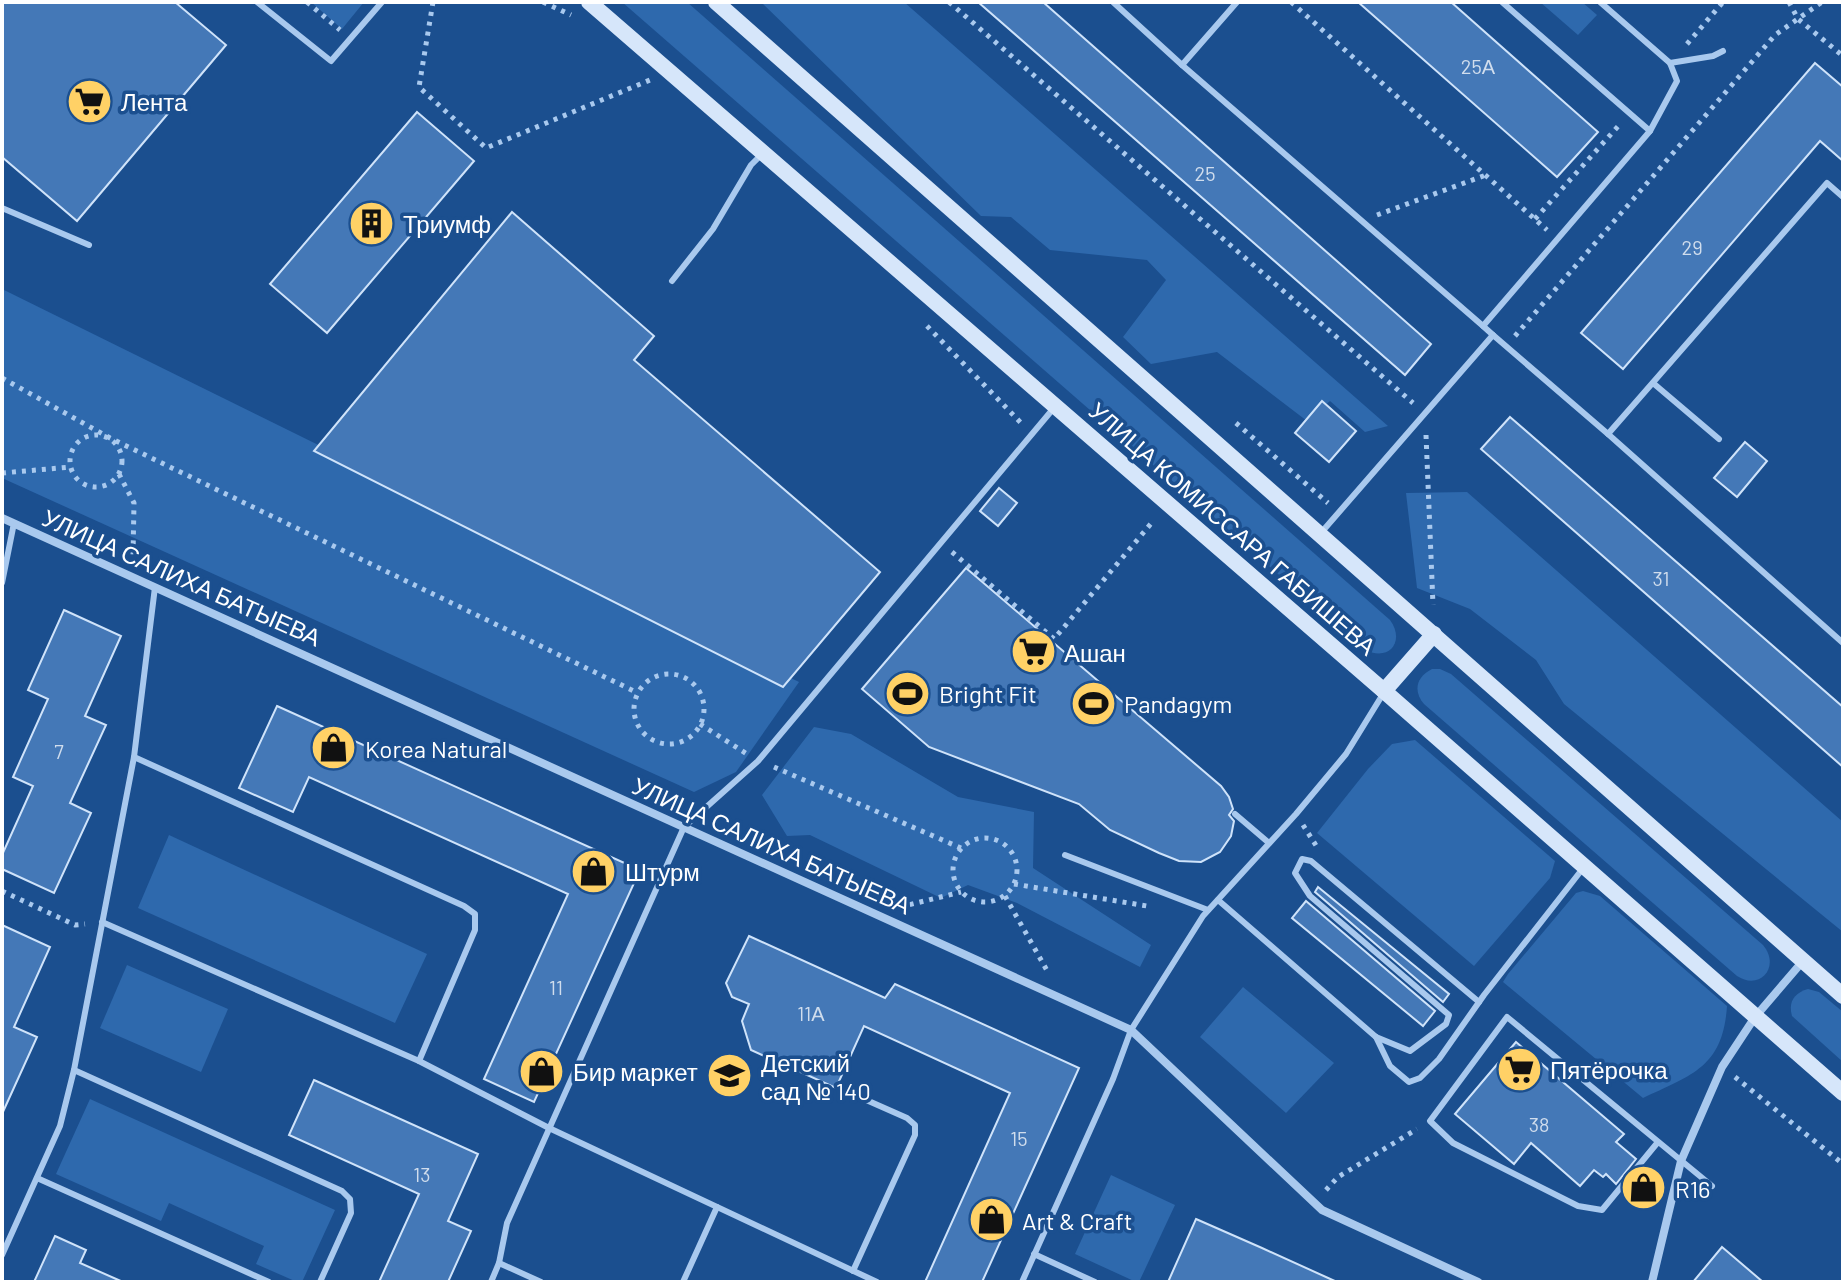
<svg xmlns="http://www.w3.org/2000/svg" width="1845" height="1284" viewBox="0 0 1845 1284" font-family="Barlow,sans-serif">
	<rect width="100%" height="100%" fill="#1b4f8f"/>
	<g fill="#2e69ad">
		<path d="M 311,2 L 364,2 L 342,29 Z"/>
		<path d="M 622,2 L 687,2 L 1390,620 C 1406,642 1388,663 1364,649 Z"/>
		<path d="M 761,2 L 904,2 L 1388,426 L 1365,432 L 1330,401 L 1307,421 L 1217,352 L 1151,364 L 1123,337 L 1166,280 L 1147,260 L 1050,250 L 1011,217 L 981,216 Z"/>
		<path d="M 1540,2 L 1582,2 L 1597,15 L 1578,35 Z"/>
		<path d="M 2,289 L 799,682 L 736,772 L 694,792 L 2,478 Z"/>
		<path d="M 1467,492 L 1843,822 L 1843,932 L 1564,704 L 1536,660 L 1470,609 L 1417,588 L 1406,493 Z"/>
		<path d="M 1432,669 L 1440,669 L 1451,674 L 1763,945 C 1781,967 1760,991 1737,976 L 1424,704 C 1413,691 1416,677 1432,669 Z"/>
		<path d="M 814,727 L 851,734 L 958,797 L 1034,812 L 1033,868 L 1151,945 L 1140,967 L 1017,903 L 968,885 L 941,898 L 810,835 L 787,836 L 762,795 Z"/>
		<path d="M 1415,740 L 1555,861 L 1550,878 L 1474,966 L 1317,833 L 1368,769 L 1392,744 Z"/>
		<path d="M 169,835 L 427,954 L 395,1023 L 138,908 Z"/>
		<path d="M 1583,891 L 1600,896 L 1727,1006 C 1723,1067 1692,1075 1643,1098 L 1503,982 L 1508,974 L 1576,893 Z"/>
		<path d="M 127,965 L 228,1009 L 201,1072 L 100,1028 Z"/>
		<path d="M 1243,987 L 1334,1063 L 1286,1113 L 1200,1037 Z"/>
		<path d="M 1808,989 L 1819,992 L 1843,1012 L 1843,1062 L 1792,1016 C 1788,1002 1794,993 1808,989 Z"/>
		<path d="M 90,1099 L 335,1210 L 302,1282 L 297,1282 L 256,1264 L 264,1246 L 169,1203 L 161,1221 L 56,1174 Z"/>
		<path d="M 1111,1175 L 1175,1205 L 1139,1282 L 1136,1282 L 1075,1254 Z"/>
	</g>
	<g fill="#4478b7" stroke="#cfe3fa" stroke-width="2">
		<path d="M 2,2 L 175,2 L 226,45 L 77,221 L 2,157 Z"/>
		<path d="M 978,2 L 1043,2 L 1431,344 L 1405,375 Z"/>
		<path d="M 1358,2 L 1451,2 L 1598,132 L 1557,177 Z"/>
		<path d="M 1815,63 L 1843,87 L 1843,161 L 1820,141 L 1623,369 L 1581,333 Z"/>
		<path d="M 417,112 L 474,161 L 327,333 L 270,284 Z"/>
		<path d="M 512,212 L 654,336 L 634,360 L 880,572 L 783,687 L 314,451 Z"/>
		<path d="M 1322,401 L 1356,431 L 1329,462 L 1295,433 Z"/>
		<path d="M 1510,417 L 1843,707 L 1843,767 L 1481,449 Z"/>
		<path d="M 1745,442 L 1767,461 L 1737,497 L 1714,478 Z"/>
		<path d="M 999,488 L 1017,503 L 998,526 L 980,511 Z"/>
		<path d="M 966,568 L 1221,786 L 1229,797 L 1233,809 L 1229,815 L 1234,821 L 1231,836 L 1220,852 L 1201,862 L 1179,861 L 1159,853 L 1110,830 L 1079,804 L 929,747 L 862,689 Z"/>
		<path d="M 64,610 L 121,636 L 85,716 L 106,725 L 70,803 L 91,813 L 54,893 L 2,869 L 2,855 L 33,786 L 13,777 L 48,699 L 28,690 Z"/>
		<path d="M 277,706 L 640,870 L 534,1102 L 484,1079 L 568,894 L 309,777 L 293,812 L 239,788 Z"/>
		<path d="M 1318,887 L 1449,994 L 1443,1002 L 1315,892 Z"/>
		<path d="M 1306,901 L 1435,1011 L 1423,1026 L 1292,918 Z"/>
		<path d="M 2,925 L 50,947 L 14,1027 L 37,1037 L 2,1114 Z"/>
		<path d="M 749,936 L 885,998 L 895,984 L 1079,1068 L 982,1282 L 925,1282 L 1010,1093 L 864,1026 L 836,1088 L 751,1050 L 742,1021 L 749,1004 L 732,997 L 726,983 Z"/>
		<path d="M 1516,1042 L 1624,1134 L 1616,1142 L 1636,1159 L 1616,1184 L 1606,1174 L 1603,1177 L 1594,1170 L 1580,1186 L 1531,1143 L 1514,1164 L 1455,1114 Z"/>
		<path d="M 314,1080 L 478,1154 L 448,1221 L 471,1231 L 448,1282 L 379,1282 L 419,1194 L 289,1135 Z"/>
		<path d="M 1645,1167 L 1664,1184 L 1643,1208 L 1625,1192 Z"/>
		<path d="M 1196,1219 L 1262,1248 L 1337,1282 L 1168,1282 Z"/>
		<path d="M 55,1236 L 86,1250 L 80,1263 L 123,1282 L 34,1282 Z"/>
		<path d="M 1722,1247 L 1763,1282 L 1693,1282 Z"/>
	</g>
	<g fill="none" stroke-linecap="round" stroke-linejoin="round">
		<g stroke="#a9c9ee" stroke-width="5" stroke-dasharray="4 6" stroke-linecap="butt">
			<path d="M 307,2 L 340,30"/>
			<path d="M 433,2 L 419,87 L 486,148 L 650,80"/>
			<path d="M 543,2 L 571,15"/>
			<path d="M 949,2 L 1413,403"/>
			<path d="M 1291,2 L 1547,230"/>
			<path d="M 1789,2 L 1798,19 L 1843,56"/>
			<path d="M 1687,44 L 1723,2"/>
			<path d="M 1377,215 L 1486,175"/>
			<path d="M 1535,219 L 1621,123"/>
			<path d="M 927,326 L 1023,425"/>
			<path d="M 1515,336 L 1775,35 L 1822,2"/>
			<path d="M 2,378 L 110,438 L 638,693"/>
			<path d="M 1236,423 L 1328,503"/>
			<path d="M 1426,435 L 1433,605"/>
			<circle cx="96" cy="461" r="26"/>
			<path d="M 2,473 L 71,467"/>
			<path d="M 119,474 L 134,503 L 133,556 L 131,562"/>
			<path d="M 952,552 L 1054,639 L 1154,520"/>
			<circle cx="669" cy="709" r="35"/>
			<path d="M 700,724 L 747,754"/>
			<path d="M 774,767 L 961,848"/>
			<path d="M 1303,825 L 1317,847"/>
			<circle cx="985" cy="870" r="32"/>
			<path d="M 1014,884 L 1147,906"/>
			<path d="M 2,891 L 75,925 L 85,924"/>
			<path d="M 1005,896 L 1049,974"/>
			<path d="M 900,907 L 961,892"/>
			<path d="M 1735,1077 L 1843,1164"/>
			<path d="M 1326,1190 L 1338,1177 L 1417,1129"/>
		</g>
		<g stroke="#a9c9ee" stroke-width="6">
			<path d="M 257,2 L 331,61 L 382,2"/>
			<path d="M 1113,2 L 1182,65 L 1483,326"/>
			<path d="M 1502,2 L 1650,131"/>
			<path d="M 1670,63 L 1713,56 L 1723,51"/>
			<path d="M 1182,65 L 1237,2"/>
			<path d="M 2,208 L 89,245"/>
			<path d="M 672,281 L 713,229 L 751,165 L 762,154"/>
			<path d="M 1493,335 L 1483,326 L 1650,131 L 1677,81 L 1670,63 L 1600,2"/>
			<path d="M 1653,383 L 1719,439"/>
			<path d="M 1608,434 L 1827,183 L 1843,197"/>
			<path d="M 1320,534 L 1493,335 L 1608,434 L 1843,643"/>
			<path d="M 2,583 L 14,523"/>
			<path d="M 134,757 L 464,906 L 475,914 L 475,930 L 419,1061"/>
			<path d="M 1235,814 L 1269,843"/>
			<path d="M 1065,855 L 1208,910"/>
			<path d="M 1218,900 L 1376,1037 L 1410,1051 L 1446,1024 L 1449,1015 L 1310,896 L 1295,873 L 1302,859 L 1311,861 L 1479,1002"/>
			<path d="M 102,922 L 419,1061 L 549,1128 L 877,1282"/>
			<path d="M 1376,1037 L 1390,1066 L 1409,1082 L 1420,1078 L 1439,1059 L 1484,995 L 1584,867"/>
			<path d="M 74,1070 L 342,1191 L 350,1199 L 351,1213 L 320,1282"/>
			<path d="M 1658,1142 L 1602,1210 L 1578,1206 L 1453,1143 L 1430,1121 L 1507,1017 L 1712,1186"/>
			<path d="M 37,1178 L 269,1282"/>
			<path d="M 1034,1254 L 1095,1282"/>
			<path d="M 2,1255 L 60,1126 L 74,1070 L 134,757 L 155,587"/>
			<path d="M 499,1263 L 541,1282"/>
			<path d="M 853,1271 L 915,1135 L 915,1125 L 907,1118 L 864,1099"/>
			<path d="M 491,1282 L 499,1263 L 507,1223 L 684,827 L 758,761 L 1053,409"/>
			<path d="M 683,1282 L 717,1207"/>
			<path d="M 1022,1282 L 1113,1079 L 1131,1030 L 1203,916 L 1296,814 L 1346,754 L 1383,694"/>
		</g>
		<g stroke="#a9c9ee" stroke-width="8">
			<path d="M 2,518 L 1131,1030 L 1322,1210 L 1478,1282"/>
			<path d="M 1652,1282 L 1681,1161 L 1722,1067 L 1755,1017 L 1803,961"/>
		</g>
		<g stroke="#d6e6fa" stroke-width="16">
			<path d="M 589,2 L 1384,691 L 1843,1093"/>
			<path d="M 716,2 L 1843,996"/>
			<path d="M 1384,691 L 1434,634"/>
		</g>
	</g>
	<defs>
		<symbol id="supermarket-disc" viewBox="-11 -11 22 22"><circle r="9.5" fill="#ffd166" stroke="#1b4f8f"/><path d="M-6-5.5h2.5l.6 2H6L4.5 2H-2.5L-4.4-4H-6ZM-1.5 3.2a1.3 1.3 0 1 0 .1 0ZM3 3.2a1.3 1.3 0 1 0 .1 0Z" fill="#111"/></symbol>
		<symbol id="building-disc" viewBox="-11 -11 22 22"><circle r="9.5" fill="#ffd166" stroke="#1b4f8f"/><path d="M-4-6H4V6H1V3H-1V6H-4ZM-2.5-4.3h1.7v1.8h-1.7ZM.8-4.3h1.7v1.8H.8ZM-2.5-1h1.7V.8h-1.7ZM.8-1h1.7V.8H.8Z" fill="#111"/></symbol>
		<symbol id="stadium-disc" viewBox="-11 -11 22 22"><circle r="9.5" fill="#ffd166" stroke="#1b4f8f"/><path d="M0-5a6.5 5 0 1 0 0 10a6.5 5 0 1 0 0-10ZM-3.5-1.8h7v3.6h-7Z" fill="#111"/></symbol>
		<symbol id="shop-disc" viewBox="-11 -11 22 22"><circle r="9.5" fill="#ffd166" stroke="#1b4f8f"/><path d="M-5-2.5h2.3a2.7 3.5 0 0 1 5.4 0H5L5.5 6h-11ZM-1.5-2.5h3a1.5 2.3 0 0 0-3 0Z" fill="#111"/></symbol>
		<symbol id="school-disc" viewBox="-11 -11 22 22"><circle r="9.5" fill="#ffd166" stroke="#1b4f8f"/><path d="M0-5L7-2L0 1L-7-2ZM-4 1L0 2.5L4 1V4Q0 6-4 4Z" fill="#111"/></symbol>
	</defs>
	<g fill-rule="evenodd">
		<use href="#supermarket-disc" x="64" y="76" width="51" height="51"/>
		<use href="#building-disc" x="346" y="198" width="51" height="51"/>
		<use href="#supermarket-disc" x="1008" y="626" width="51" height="51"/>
		<use href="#stadium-disc" x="882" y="668" width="51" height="51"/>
		<use href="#stadium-disc" x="1068" y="678" width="51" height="51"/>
		<use href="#shop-disc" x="308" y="722" width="51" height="51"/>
		<use href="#shop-disc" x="568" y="846" width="51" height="51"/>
		<use href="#supermarket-disc" x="1494" y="1044" width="51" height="51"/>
		<use href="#shop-disc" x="516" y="1046" width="51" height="51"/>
		<use href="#school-disc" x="704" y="1050" width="51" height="51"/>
		<use href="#shop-disc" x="1618" y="1162" width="51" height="51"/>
		<use href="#shop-disc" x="966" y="1194" width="51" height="51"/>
	</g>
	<g text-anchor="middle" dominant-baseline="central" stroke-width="7" stroke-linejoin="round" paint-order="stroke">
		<g font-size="20" fill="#d0dded">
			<text x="1478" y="66">25А</text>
			<text x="1205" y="173">25</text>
			<text x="1692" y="247">29</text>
			<text x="1661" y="578">31</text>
			<text x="59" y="751">7</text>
			<text x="556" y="987">11</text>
			<text x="811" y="1013">11А</text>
			<text x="1539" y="1124">38</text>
			<text x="1019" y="1138">15</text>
			<text x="422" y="1174">13</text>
		</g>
		<g font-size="24" fill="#fff" stroke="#1b4f8f" text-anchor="start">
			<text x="121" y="101">Лента</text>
			<text x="403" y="223">Триумф</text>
			<text x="1064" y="652">Ашан</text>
			<text x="939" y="693">Bright Fit</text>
			<text x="1124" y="703">Pandagym</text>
			<text x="365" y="748">Korea Natural</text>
			<text x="625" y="871">Штурм</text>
			<text x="761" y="1062">Детский<tspan x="761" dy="28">сад № 140</tspan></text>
			<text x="1550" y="1069">Пятёрочка</text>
			<text x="573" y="1071">Бир маркет</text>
			<text x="1675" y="1188">R16</text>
			<text x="1022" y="1220">Art &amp; Craft</text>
		</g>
		<g font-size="24" fill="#fff" stroke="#1b4f8f">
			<text transform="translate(1233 528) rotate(41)">УЛИЦА КОМИССАРА ГАБИШЕВА</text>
			<text transform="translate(182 577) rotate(24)">УЛИЦА САЛИХА БАТЫЕВА</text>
			<text transform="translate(772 845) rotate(24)">УЛИЦА САЛИХА БАТЫЕВА</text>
		</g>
	</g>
	<rect width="1845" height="1284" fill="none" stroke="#ffffff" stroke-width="8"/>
</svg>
